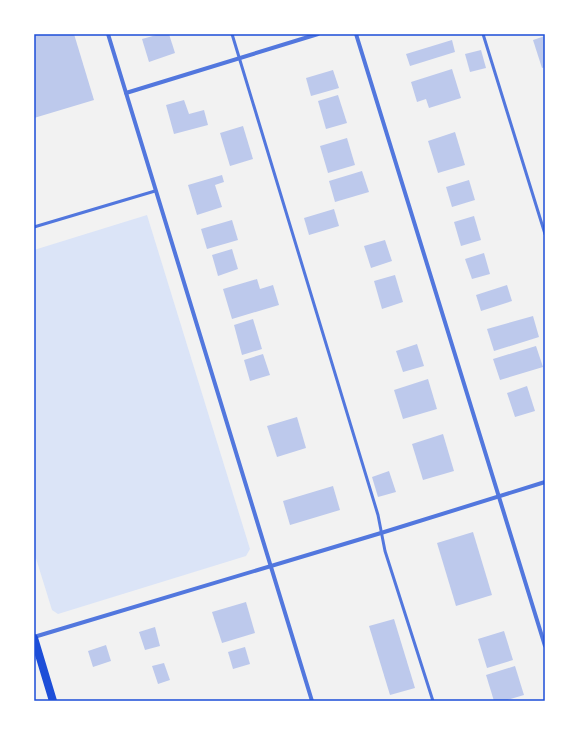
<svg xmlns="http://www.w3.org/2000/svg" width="579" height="735" viewBox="0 0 579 735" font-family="Quicksand,sans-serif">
	<rect width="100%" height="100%" fill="#f2f2f2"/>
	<path fill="#dbe4f7" d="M 147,215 L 250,549 L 246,556 L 58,614 L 52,610 L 34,552 L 34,250 Z"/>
	<g fill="#bdc9ec">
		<path d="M 34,34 L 74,34 L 94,100 L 34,118 Z"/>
		<path d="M 160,34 L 169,34 L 175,53 L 149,62 L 142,39 Z"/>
		<path d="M 545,36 L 545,67 L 542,68 L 533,40 Z"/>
		<path d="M 452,40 L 455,52 L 410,66 L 406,54 Z"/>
		<path d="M 481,50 L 486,68 L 470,72 L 465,54 Z"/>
		<path d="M 452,69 L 461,98 L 429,108 L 426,99 L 417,102 L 411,82 Z"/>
		<path d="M 333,70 L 339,88 L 311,96 L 306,78 Z"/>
		<path d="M 338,95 L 347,123 L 326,129 L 318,101 Z"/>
		<path d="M 184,100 L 189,114 L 204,110 L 208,125 L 174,134 L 166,105 Z"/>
		<path d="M 243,126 L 253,159 L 230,166 L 220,133 Z"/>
		<path d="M 455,132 L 465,165 L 438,173 L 428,141 Z"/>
		<path d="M 347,138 L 355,165 L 328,173 L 320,146 Z"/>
		<path d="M 362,171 L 369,192 L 335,202 L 329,181 Z"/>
		<path d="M 222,175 L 224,182 L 215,185 L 222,207 L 197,215 L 188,185 Z"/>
		<path d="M 469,180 L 475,200 L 452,207 L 446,187 Z"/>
		<path d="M 334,209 L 339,226 L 309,235 L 304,218 Z"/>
		<path d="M 474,216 L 481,240 L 461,246 L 454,222 Z"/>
		<path d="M 232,220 L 238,240 L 207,249 L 201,229 Z"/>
		<path d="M 385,240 L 392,261 L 371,268 L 364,246 Z"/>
		<path d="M 232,249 L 238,269 L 218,276 L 212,255 Z"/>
		<path d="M 484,253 L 490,274 L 472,279 L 465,259 Z"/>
		<path d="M 395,275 L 403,302 L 382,309 L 374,281 Z"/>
		<path d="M 257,279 L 260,289 L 273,285 L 279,305 L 232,319 L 223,289 Z"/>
		<path d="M 507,285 L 512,301 L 481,311 L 476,295 Z"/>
		<path d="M 533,316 L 539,337 L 494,351 L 487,329 Z"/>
		<path d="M 253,319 L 262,349 L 242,355 L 234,325 Z"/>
		<path d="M 417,344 L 424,366 L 403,372 L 396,351 Z"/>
		<path d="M 536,346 L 543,367 L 500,380 L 493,359 Z"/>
		<path d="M 263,354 L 270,375 L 250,381 L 244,360 Z"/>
		<path d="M 428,379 L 437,409 L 403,419 L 394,390 Z"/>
		<path d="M 527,386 L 535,411 L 515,417 L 507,393 Z"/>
		<path d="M 297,417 L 306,448 L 277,457 L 267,426 Z"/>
		<path d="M 443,434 L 454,471 L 423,480 L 412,444 Z"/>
		<path d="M 389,471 L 396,492 L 378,497 L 372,477 Z"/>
		<path d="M 333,486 L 340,510 L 290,525 L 283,501 Z"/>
		<path d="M 473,532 L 492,595 L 456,606 L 437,543 Z"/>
		<path d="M 246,602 L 255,633 L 222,643 L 212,612 Z"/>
		<path d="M 394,619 L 415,688 L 390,695 L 369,626 Z"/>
		<path d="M 155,627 L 160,646 L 145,650 L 139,632 Z"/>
		<path d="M 504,631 L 513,660 L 487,668 L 478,639 Z"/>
		<path d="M 106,645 L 111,661 L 93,667 L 88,651 Z"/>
		<path d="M 245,647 L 250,664 L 233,669 L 228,652 Z"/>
		<path d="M 164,663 L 170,680 L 158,684 L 152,666 Z"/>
		<path d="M 515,666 L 524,695 L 504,701 L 494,701 L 486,675 Z"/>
	</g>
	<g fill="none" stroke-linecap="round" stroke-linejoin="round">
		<g stroke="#5277de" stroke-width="3">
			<path d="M 232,34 L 378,515 L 385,551 L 433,701"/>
			<path d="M 483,34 L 545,234"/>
			<path d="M 34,227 L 155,191"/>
		</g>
		<g stroke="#5277de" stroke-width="4">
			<path d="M 108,34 L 312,701"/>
			<path d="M 356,34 L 545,646"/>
			<path d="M 126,93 L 318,34"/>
			<path d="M 34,637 L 381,533 L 545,482"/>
		</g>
		<path stroke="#1d4ed8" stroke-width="8" d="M 34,638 L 53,701"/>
	</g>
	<rect width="579" height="735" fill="none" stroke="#ffffff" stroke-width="70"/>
	<rect x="35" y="35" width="509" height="665" fill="none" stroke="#1d4ed8" stroke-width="1.5"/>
</svg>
